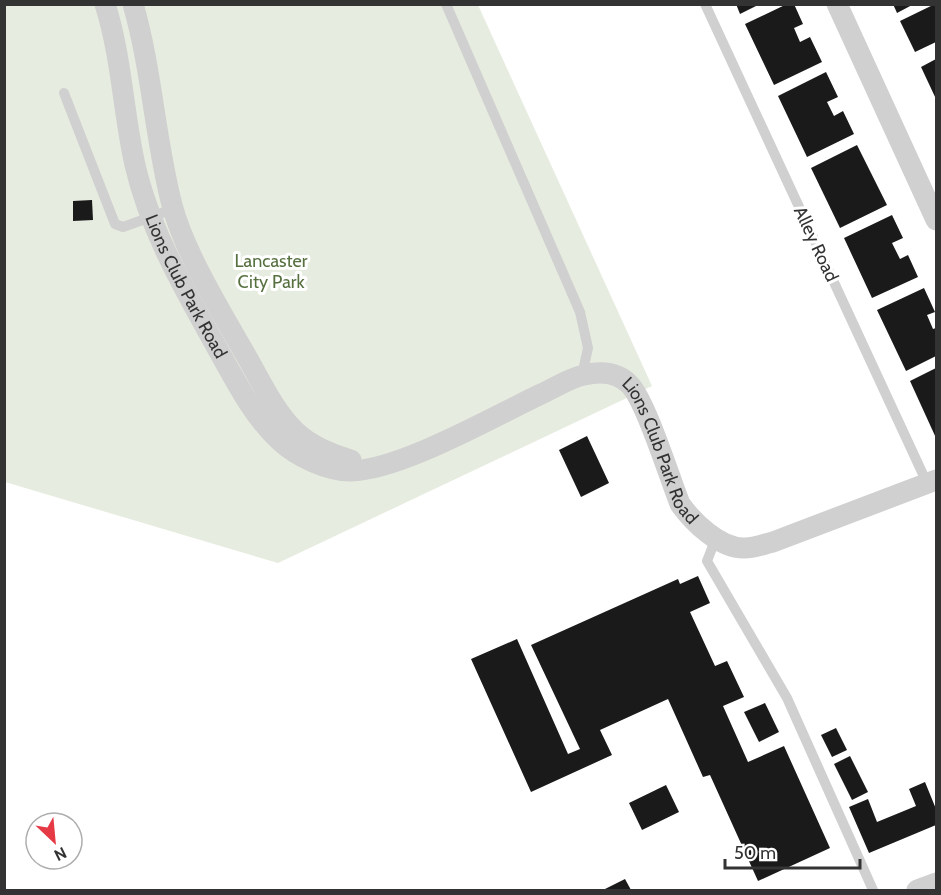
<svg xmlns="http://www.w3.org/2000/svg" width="941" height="895" viewBox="0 0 941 895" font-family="Cabin,sans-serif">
	<rect width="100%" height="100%" fill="#fff"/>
	<path fill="#e6ecdf" d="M 4,5 L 478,5 L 652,386 L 278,563 L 5,482 Z"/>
	<g fill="#1a1a1a">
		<path d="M 736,4 L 760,4 L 740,14 Z"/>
		<path d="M 787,4 L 794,4 L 803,24 L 794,28 L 800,42 L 810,37 L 822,62 L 774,85 L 745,24 Z"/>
		<path d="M 893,4 L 914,4 L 897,13 Z"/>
		<path d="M 935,4 L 936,42 L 915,52 L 900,21 Z"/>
		<path d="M 936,59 L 936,99 L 921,67 Z"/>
		<path d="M 826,72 L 838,97 L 827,102 L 834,116 L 843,111 L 854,134 L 807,157 L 778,96 Z"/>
		<path d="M 857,145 L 887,205 L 840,228 L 811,168 Z"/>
		<path d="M 92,200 L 93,220 L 73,221 L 73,201 Z"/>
		<path d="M 892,215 L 903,238 L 892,243 L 900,259 L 908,255 L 918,277 L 872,298 L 844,238 Z"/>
		<path d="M 924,288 L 935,312 L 927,315 L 933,329 L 936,328 L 936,356 L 906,371 L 877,310 Z"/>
		<path d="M 936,368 L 936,438 L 910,381 Z"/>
		<path d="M 587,436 L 609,483 L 581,497 L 559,450 Z"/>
		<path d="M 698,576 L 710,603 L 690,612 L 715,666 L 727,661 L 744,697 L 723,706 L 748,762 L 784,746 L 830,848 L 758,881 L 710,775 L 703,777 L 668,699 L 600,730 L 612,755 L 531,792 L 471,659 L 517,639 L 568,754 L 580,749 L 531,645 L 678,579 L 680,584 Z"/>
		<path d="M 765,703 L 779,732 L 759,742 L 744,712 Z"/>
		<path d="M 836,728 L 847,750 L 832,757 L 821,735 Z"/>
		<path d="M 850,756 L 868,792 L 852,800 L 834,764 Z"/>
		<path d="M 925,782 L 936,809 L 936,825 L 869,853 L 849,807 L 868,799 L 877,822 L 916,806 L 909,789 Z"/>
		<path d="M 666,785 L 679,812 L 642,830 L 629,803 Z"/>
		<path d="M 625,879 L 631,890 L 603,890 Z"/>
	</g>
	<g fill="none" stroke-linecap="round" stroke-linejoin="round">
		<g stroke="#d0d0d0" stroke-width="10">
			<path d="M 446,4 L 580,312 L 588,348 L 582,375"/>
			<path d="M 705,4 L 927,483"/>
			<path d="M 64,93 L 115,224 L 123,227 L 173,209"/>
			<path d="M 716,538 L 707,561 L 787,698 L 873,890"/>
		</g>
		<g stroke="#d0d0d0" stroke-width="21">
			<path id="s1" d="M 105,4 C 122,58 123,112 135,165 C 150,230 184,289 216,346 C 234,378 252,415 279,440 C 297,457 327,471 351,471 C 400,470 493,417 539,395 C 553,389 569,378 584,375 C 601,371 618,372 630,385 C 646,402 670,479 680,504 C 693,522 720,549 745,548 C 754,548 764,544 773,542 L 936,480"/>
			<path d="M 133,4 C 152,70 155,139 172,205 C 185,254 223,315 248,359 C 262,384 275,411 295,431 C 309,445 333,455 351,460"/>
			<path d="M 837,4 L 936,220"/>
			<path d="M 917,890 L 936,883"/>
		</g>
	</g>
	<g text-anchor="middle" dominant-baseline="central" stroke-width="6" stroke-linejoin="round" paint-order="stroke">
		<g font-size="18" fill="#333" stroke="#fff">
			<text transform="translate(816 244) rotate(65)">Alley Road</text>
			<text stroke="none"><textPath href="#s1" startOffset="296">Lions Club Park Road</textPath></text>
			<text stroke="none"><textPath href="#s1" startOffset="932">Lions Club Park Road</textPath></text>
		</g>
		<g font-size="18" fill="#56703f" stroke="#fff">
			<text x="271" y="261">Lancaster<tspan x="271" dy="21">City Park</tspan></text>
		</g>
	</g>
	<rect width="941" height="895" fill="none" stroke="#333333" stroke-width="12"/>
	<g transform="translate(54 841) rotate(154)"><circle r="28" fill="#ffffff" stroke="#adadad" stroke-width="1.5"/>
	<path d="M0-4.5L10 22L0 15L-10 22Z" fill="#e63946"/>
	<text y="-9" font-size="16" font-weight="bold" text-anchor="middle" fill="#333333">N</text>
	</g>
	<path d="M725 859v9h135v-9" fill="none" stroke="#333333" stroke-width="3"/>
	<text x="734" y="859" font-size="18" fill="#333333" stroke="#ffffff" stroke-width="4.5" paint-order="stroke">50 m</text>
</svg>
